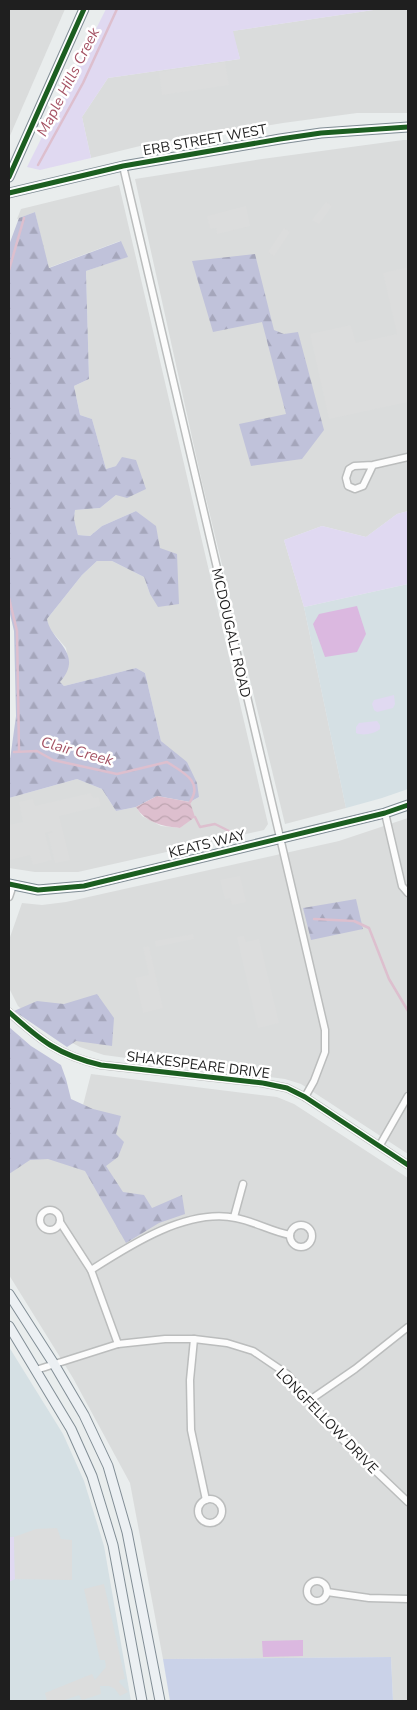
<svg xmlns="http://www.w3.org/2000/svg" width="417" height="1710" viewBox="0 0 417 1710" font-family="'Nunito Sans',sans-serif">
	<defs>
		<pattern id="forest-firs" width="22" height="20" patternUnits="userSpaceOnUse" patternTransform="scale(1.25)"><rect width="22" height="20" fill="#c0c2da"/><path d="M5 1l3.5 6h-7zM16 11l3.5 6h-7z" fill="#a5a6bb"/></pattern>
		<pattern id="water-waves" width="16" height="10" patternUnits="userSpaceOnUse" patternTransform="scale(1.25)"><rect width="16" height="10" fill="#ddbfce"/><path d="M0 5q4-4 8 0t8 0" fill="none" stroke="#bda4b0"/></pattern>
	</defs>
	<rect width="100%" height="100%" fill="#e9eded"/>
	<g fill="#dadcdc">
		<path d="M 9,9 L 65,9 L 9,138 Z"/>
		<path d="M 380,9 L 408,9 L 408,113 L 357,113 L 283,123 L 140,146 L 91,158 L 82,117 L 108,78 L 240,59 L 232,31 Z"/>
		<path d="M 403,140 L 408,140 L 408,511 L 397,514 L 366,537 L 322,526 L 284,540 L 304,607 L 346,808 L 285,824 L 201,478 L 135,179 L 262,159 Z"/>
		<path d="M 119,185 L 268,824 L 264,830 L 78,872 L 35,872 L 9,868 L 9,798 L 77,779 L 102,789 L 116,811 L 136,807 L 142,816 L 161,826 L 180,828 L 194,817 L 190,802 L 199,797 L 173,753 L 161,741 L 145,673 L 136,668 L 64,686 L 60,682 L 69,664 L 66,648 L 49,628 L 47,619 L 82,575 L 97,561 L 112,561 L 144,577 L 150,594 L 160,548 L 155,526 L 136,511 L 102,526 L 90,536 L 78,535 L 74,519 L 75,510 L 100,508 L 116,495 L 116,466 L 106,469 L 92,419 L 80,415 L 74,386 L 89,379 L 86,271 L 127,257 L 120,241 L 48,268 L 35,212 L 17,219 L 21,209 Z"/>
		<path d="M 408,818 L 408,1154 L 301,1084 L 285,1079 L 104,1055 L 80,1047 L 42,1027 L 18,1006 L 9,988 L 9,940 L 22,903 L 42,905 L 66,902 L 339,841 Z"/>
		<path d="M 91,1074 L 277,1097 L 294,1104 L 408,1178 L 408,1701 L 393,1701 L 391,1657 L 163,1659 L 130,1483 L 73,1378 L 9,1275 L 9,1165 L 81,1113 Z"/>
	</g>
	<g fill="#d5e0e4">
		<path d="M 408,584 L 408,789 L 382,798 L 346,808 L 304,607 Z"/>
		<path d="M 9,1347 L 63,1434 L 84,1481 L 104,1546 L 131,1701 L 9,1701 Z"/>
	</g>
	<path fill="#cad2e8" d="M 391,1657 L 393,1701 L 170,1701 L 163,1659 Z"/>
	<g fill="url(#forest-firs)">
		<path d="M 35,212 L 49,268 L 121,241 L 128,257 L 86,271 L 89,379 L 74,386 L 80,415 L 92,419 L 106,469 L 116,466 L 122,457 L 136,460 L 146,489 L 127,498 L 116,495 L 100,508 L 75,510 L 74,519 L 78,535 L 90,536 L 102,526 L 136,511 L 156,526 L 160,548 L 177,554 L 179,604 L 158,607 L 150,594 L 144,577 L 112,561 L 97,561 L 82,575 L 47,619 C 51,642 85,653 60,682 L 64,686 L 136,668 L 145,673 L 161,741 L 187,762 L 197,783 L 199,797 L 190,802 L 157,796 L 136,807 L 116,811 L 102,789 L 77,779 L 9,798 L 9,767 L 16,716 L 14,631 L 9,610 L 9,245 L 19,218 Z"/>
		<path d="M 255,254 L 274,330 L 284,334 L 298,332 L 324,430 L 302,459 L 251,466 L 239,424 L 286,414 L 262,322 L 213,332 L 192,261 Z"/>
		<path d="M 356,899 L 363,929 L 311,940 L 303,908 Z"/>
		<path d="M 97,994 L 114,1018 L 112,1046 L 76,1041 L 67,1047 L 14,1011 L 37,1001 L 64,1004 Z"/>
		<path d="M 9,1027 L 31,1046 L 61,1065 L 66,1079 L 71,1099 L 93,1109 L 121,1116 L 116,1134 L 124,1142 L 118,1157 L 106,1166 L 123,1192 L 144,1195 L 152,1208 L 182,1195 L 185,1214 L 159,1223 L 126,1243 L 85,1171 L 48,1159 L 30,1160 L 9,1174 Z"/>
	</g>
	<g fill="#e0d9f1">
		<path d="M 106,9 L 380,9 L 233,31 L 240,59 L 108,78 L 82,117 L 91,158 L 40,170 L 27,167 Z"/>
		<path d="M 408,511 L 408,584 L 304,607 L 284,540 L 322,526 L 366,537 L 397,514 Z"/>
		<path d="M 394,695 L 395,704 L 393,708 L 377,712 L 374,710 L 372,704 L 374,700 Z"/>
		<path d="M 377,721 L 380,725 L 380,729 C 374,734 363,736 356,733 L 356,727 L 359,723 Z"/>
		<path d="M 9,1537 L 14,1537 L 15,1579 L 9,1582 Z"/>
	</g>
	<g fill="#dbb8e0">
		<path d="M 357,606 L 366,634 L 357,652 L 325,657 L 313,624 L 319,614 Z"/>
		<path d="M 303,1640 L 303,1656 L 263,1657 L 262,1641 Z"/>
	</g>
	<g fill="#dcdddd">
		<path d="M 225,62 L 229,85 L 162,95 L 159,72 Z"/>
		<path d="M 326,202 L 332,206 L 319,224 L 312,220 Z"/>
		<path d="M 246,206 L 250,226 L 217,234 L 216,228 L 210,229 L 207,216 Z"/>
		<path d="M 284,228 L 290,232 L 274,256 L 268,252 Z"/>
		<path d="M 408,267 L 408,402 L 329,419 L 310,334 L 351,325 L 356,343 L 397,334 L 383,273 Z"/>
		<path d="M 91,793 L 93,798 L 99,797 L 101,806 L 59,816 L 70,860 L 55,863 L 48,834 L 53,832 L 52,831 L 45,833 L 52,860 L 33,865 L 30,855 L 10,860 L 9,825 L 23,822 L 19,802 L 33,799 L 35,806 Z"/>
		<path d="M 240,876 L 246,902 L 232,905 L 230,898 L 225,899 L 220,880 Z"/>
		<path d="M 193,934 L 194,939 L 156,947 L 155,941 Z"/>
		<path d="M 244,936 L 246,942 L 259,939 L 279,1023 L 258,1028 L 237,937 Z"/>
		<path d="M 149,946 L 163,1008 L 143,1013 L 135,978 L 149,975 L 143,947 Z"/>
		<path d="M 57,1528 L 61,1539 L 72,1540 L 72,1580 L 15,1579 L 14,1537 L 36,1529 Z"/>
		<path d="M 104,1584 L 125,1679 L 120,1680 L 119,1682 L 128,1692 L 120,1696 L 115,1689 L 109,1686 L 100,1686 L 101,1694 L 82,1700 L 79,1695 L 62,1701 L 47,1701 L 45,1693 L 92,1674 L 95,1680 L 106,1667 L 105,1660 L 100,1660 L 84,1589 Z"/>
	</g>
	<path fill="url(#water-waves)" d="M 157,796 L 190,802 L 195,817 L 180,828 C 162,826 146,823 136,807 Z"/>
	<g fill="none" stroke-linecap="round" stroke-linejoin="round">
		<g stroke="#ddbfce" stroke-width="2.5">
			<path d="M 38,165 L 83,83 L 117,9"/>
			<path d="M 9,270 L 24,218"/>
			<path d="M 9,598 L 17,631 L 19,751"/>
			<path d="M 14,752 L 37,751 L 53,760 L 117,774 L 167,762 C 182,772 204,781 190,802"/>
			<path d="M 195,817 L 200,827 L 215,824 L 229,831"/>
			<path d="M 314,919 L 354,921 L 369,928 L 389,979 L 408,1011"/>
		</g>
		<defs>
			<g id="street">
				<path d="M 123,166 L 325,1030 L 325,1052 L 314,1081 L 305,1097"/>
				<path d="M 373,465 L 363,486 L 355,489 L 348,486 L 346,478 L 349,469 L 354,466 L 373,465 L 408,457"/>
				<path d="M 385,813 L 402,886 L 408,893"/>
				<path d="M 9,897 L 13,885"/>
				<path d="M 9,1012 C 40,1040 58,1055 101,1065 L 263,1083 L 287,1088 L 305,1097 L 408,1165"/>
				<path d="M 380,1145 L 408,1096"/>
				<circle cx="50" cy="1220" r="10"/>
				<path d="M 234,1217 L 243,1184"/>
				<path d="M 60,1222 L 91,1270 L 118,1344"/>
				<circle cx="301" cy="1236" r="11"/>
				<path d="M 91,1270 C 130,1245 187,1208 236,1218 C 256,1222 270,1231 290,1235"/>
				<path d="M 194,1339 L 190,1380 L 191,1430 L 206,1500"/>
				<path d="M 36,1370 L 118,1344 L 165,1339 L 194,1339 L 227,1343 L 253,1351 L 287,1374 L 343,1440 L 408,1502"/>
				<path d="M 310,1400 L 355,1369 L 408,1327"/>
				<circle cx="210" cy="1511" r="12"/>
				<circle cx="317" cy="1591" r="10"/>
				<path d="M 327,1592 L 369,1598 L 408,1599"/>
			</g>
			<g id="secondary">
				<path d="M 9,177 L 84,9"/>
				<path d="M 9,193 L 123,166 L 280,139 L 321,133 L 408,127"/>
				<path d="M 9,884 L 38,890 L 84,886 L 385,813 L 408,805"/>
				<path d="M 9,1294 L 54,1364 L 84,1415 L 108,1466 L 127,1532 L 160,1701"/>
				<path d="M 9,1326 L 71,1429 L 92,1476 L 113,1545 L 142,1701"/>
			</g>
		</defs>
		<use href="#street" stroke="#bbbdbd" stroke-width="9"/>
		<use href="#secondary" stroke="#828e96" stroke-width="11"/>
		<use href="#street" stroke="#fcfcfc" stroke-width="6"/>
		<use href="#secondary" stroke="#ecf0f3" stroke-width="9"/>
		<defs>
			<g id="cycleway">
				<path d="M 9,177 L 84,9"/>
				<path d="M 9,193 L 123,166 L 280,139 L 321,133 L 408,127"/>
				<path d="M 9,884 L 38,890 L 84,886 L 385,813 L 408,805"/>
				<path d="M 9,1012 C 40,1040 58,1055 101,1065 L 263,1083 L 287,1088 L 305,1097 L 408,1165"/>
			</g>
		</defs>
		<use href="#cycleway" stroke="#fff" stroke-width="8"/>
		<use href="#cycleway" stroke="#1b5e20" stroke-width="5"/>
	</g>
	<g text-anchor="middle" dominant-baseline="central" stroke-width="5" stroke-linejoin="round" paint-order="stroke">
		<g font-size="14" fill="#1f1f1f" stroke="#fff">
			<text transform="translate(205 140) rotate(-10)">ERB STREET WEST</text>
			<text transform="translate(231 633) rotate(77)">MCDOUGALL ROAD</text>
			<text transform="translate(207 844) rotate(-14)">KEATS WAY</text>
			<text transform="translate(198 1065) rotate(7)">SHAKESPEARE DRIVE</text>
			<text transform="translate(327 1421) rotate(46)">LONGFELLOW DRIVE</text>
		</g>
		<g font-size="15" font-style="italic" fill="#a65465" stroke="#fff">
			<text transform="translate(68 82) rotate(-63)">Maple Hills Creek</text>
			<text transform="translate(77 751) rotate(15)">Clair Creek</text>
		</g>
	</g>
	<rect width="417" height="1710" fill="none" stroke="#1f1f1f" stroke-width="20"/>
</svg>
